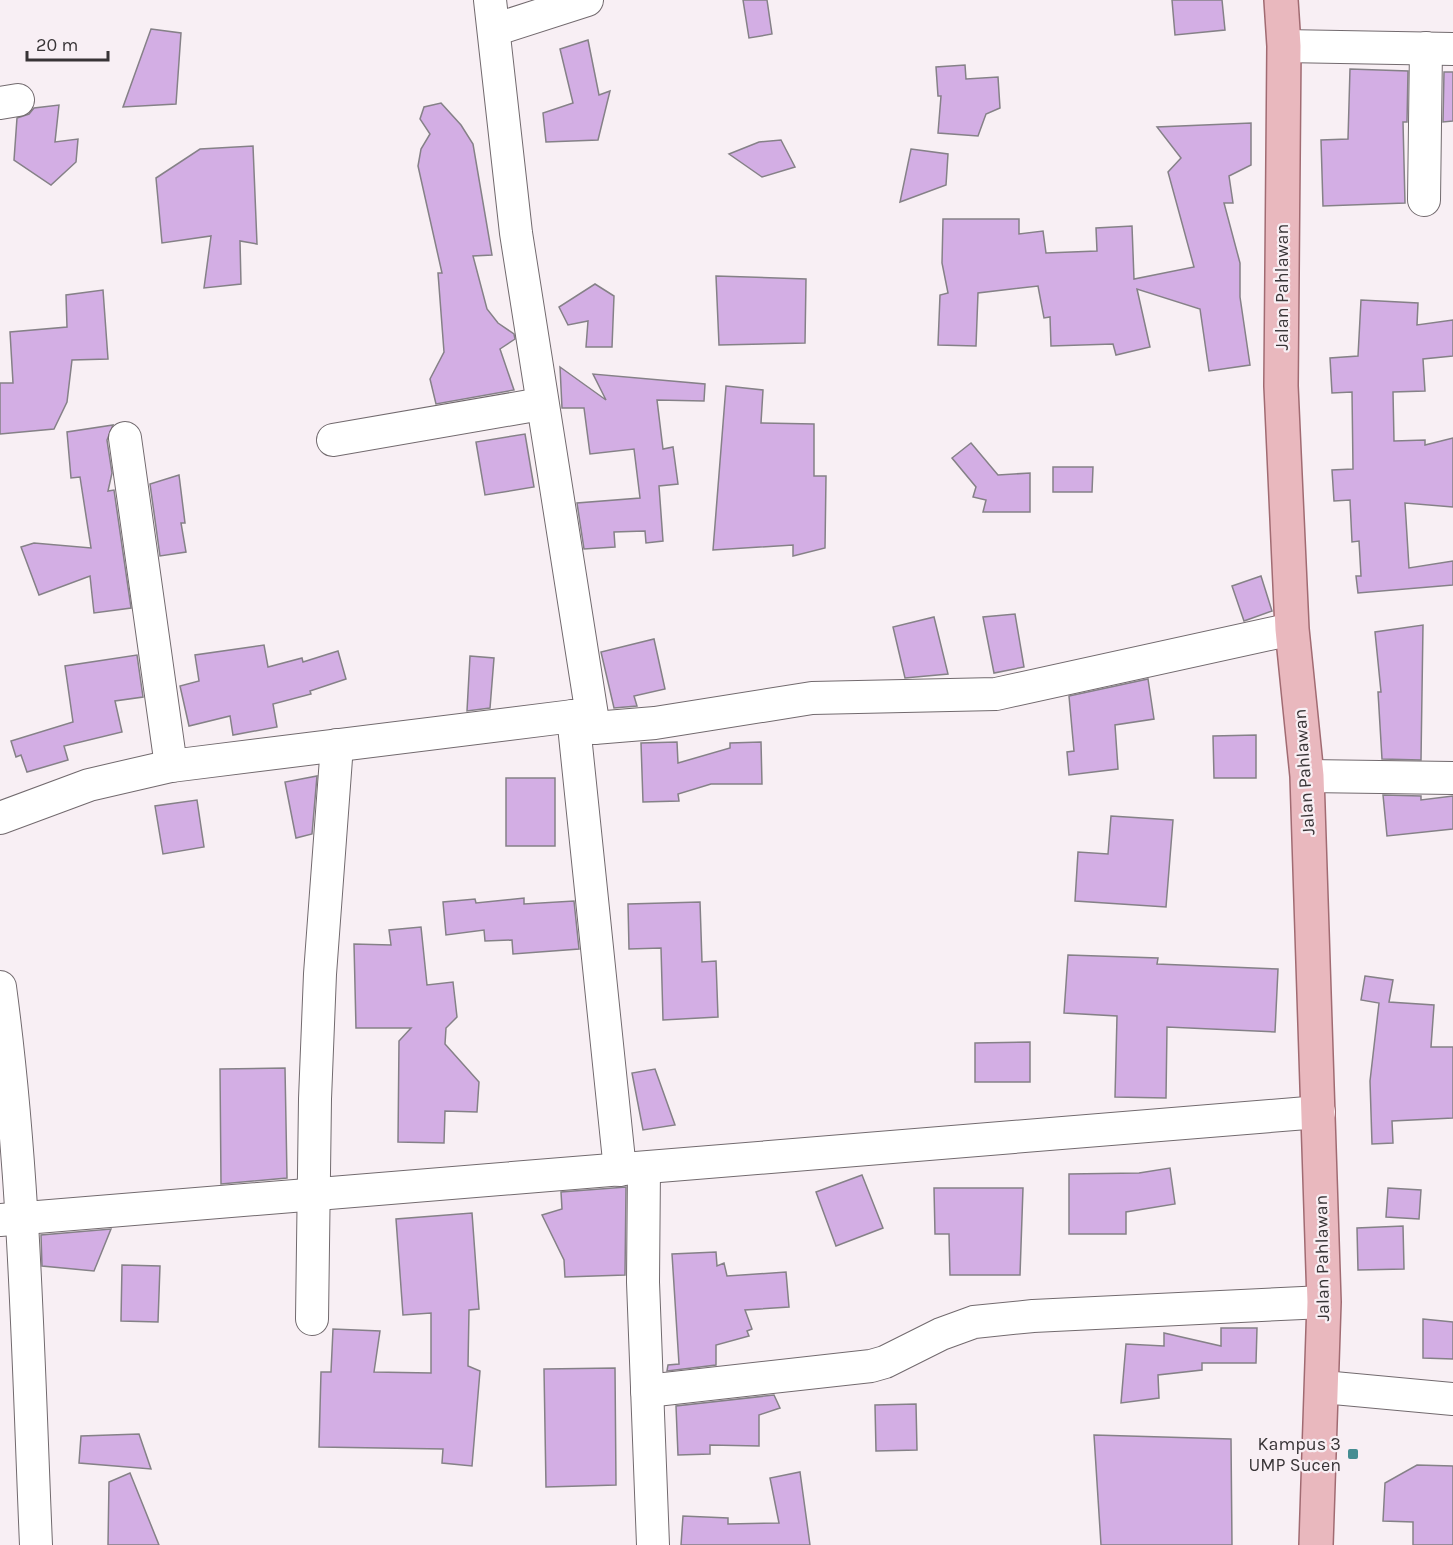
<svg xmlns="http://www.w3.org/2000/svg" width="1453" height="1545" viewBox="0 0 1453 1545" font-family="Karla,sans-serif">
	<rect width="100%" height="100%" fill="#f8eff4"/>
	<g fill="#d3aee4" stroke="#858187" stroke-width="1.5">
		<path d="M 743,0 L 767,0 L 772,34 L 749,38 Z"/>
		<path d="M 1172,0 L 1222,0 L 1225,30 L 1175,35 Z"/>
		<path d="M 151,29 L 181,33 L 176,104 L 123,107 Z"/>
		<path d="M 588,40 L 599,95 L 610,91 L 598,140 L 546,142 L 543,113 L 573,103 L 560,49 Z"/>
		<path d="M 965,65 L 966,79 L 998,77 L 1000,108 L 986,114 L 978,136 L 938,133 L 941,96 L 938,96 L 936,67 Z"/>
		<path d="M 1350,69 L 1408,71 L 1407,122 L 1403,122 L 1405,203 L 1323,206 L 1321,140 L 1348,139 Z"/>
		<path d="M 1444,72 L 1453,72 L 1453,121 L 1443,122 Z"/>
		<path d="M 441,103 L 461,125 L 473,144 L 492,255 L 473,256 L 487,309 L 498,323 L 514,334 L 515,339 L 500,349 L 514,390 L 436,404 L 430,379 L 444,352 L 438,273 L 442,273 L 418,166 L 421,149 L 430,134 L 420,119 L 424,107 Z"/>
		<path d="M 59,105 L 55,142 L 78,139 L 76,162 L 51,185 L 14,160 L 17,118 L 29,114 L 34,108 Z"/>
		<path d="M 1251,123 L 1251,165 L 1229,176 L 1233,203 L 1224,203 L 1240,263 L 1240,297 L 1250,365 L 1209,371 L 1200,309 L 1137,289 L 1150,347 L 1116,355 L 1113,344 L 1051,346 L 1050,317 L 1044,318 L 1038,286 L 978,293 L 976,346 L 938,345 L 940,295 L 948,293 L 942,263 L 943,219 L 1019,219 L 1019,234 L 1043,231 L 1046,253 L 1097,251 L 1096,228 L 1132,226 L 1134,279 L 1194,267 L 1168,172 L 1181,158 L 1157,127 Z"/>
		<path d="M 781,140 L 795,167 L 762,177 L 729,154 L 759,142 Z"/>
		<path d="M 253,146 L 257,244 L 240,241 L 241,284 L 204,288 L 211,236 L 162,243 L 156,178 L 200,149 Z"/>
		<path d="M 911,149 L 948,154 L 946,185 L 900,202 Z"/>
		<path d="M 716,276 L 806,279 L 805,343 L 719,345 Z"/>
		<path d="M 595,284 L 614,296 L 612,347 L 586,347 L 588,321 L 568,325 L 559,307 Z"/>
		<path d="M 103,290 L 108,359 L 72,360 L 67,402 L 54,429 L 0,434 L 0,383 L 13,383 L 10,332 L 67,327 L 66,295 Z"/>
		<path d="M 1361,300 L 1418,303 L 1417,325 L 1453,320 L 1453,356 L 1423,359 L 1425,391 L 1393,392 L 1394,441 L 1425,440 L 1425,445 L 1453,438 L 1453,507 L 1405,503 L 1409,568 L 1453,561 L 1453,585 L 1358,593 L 1356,576 L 1361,576 L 1359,541 L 1352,542 L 1350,500 L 1334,501 L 1332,470 L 1353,469 L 1352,392 L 1332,393 L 1330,358 L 1358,356 Z"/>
		<path d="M 560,367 L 606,400 L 593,374 L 705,384 L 704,401 L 657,400 L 663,449 L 673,447 L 678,484 L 659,486 L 663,541 L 646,543 L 645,531 L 614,532 L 615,547 L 584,549 L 577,503 L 640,498 L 634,449 L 590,454 L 584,408 L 562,408 Z"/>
		<path d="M 726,386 L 763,390 L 761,423 L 814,424 L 814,476 L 826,476 L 825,548 L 793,556 L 793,545 L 713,550 Z"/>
		<path d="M 113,425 L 107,440 L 112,473 L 108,491 L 114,490 L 131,608 L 94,613 L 90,576 L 39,595 L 21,547 L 34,543 L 91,548 L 80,477 L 71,478 L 67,432 Z"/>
		<path d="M 525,434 L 534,487 L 485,495 L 476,442 Z"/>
		<path d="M 971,443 L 998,475 L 1030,473 L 1030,512 L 983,512 L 986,500 L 973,497 L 976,487 L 952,458 Z"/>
		<path d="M 1053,467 L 1093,467 L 1092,492 L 1053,492 Z"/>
		<path d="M 179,475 L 185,523 L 181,523 L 186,552 L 160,556 L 150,484 Z"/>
		<path d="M 1261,576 L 1272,611 L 1244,621 L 1232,586 Z"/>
		<path d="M 1015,614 L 1024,667 L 994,673 L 983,617 Z"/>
		<path d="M 934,617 L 948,674 L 905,678 L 893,627 Z"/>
		<path d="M 1423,625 L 1421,760 L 1382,759 L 1378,692 L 1381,692 L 1375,632 Z"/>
		<path d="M 654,639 L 665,689 L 634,696 L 637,706 L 614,708 L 601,652 Z"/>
		<path d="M 264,645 L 268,667 L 302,658 L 303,662 L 338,651 L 346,679 L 310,691 L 311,694 L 273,704 L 277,727 L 233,735 L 230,716 L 189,726 L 180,686 L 199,681 L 195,655 Z"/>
		<path d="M 137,655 L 143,697 L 115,701 L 122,732 L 64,746 L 68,760 L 27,772 L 21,755 L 16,757 L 11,741 L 73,722 L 65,666 Z"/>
		<path d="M 470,656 L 494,658 L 490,708 L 467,711 Z"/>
		<path d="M 1148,679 L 1154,719 L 1115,725 L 1118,769 L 1069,775 L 1067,752 L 1074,751 L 1069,696 Z"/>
		<path d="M 1256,735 L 1256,778 L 1214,778 L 1213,736 Z"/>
		<path d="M 677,742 L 678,763 L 730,748 L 730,743 L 761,742 L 762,784 L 711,784 L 678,794 L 679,801 L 643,802 L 641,743 Z"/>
		<path d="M 317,776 L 312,834 L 296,838 L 285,782 Z"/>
		<rect x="506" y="778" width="49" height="68"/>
		<path d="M 1383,795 L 1421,796 L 1421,800 L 1453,796 L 1453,829 L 1387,836 Z"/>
		<path d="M 197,800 L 204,847 L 163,854 L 155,806 Z"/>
		<path d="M 1111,816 L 1173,820 L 1166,907 L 1075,901 L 1078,852 L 1108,854 Z"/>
		<path d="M 524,898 L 524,904 L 574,901 L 579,949 L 513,954 L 512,940 L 485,941 L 484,930 L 446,935 L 443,902 L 475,899 L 476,903 Z"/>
		<path d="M 700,902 L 702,962 L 716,961 L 718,1017 L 663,1020 L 661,948 L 629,949 L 628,904 Z"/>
		<path d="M 421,927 L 427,985 L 453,982 L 457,1017 L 446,1028 L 445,1044 L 479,1082 L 477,1112 L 445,1111 L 444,1143 L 398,1142 L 399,1041 L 411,1028 L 356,1028 L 354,944 L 391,945 L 389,930 Z"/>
		<path d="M 1068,955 L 1158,958 L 1157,964 L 1278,969 L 1275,1032 L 1167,1027 L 1166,1098 L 1115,1097 L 1117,1016 L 1064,1013 Z"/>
		<path d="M 1365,976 L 1393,980 L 1389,1002 L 1434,1005 L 1431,1047 L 1453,1047 L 1453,1118 L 1392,1121 L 1393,1143 L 1372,1144 L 1370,1081 L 1379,1003 L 1361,1000 Z"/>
		<path d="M 1030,1042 L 1030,1082 L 975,1082 L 975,1043 Z"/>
		<path d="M 285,1068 L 287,1178 L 221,1184 L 220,1069 Z"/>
		<path d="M 655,1069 L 675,1125 L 643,1130 L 632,1073 Z"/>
		<path d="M 1170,1168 L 1175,1204 L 1126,1212 L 1126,1234 L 1069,1234 L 1069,1174 L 1139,1173 Z"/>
		<path d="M 862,1175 L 883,1228 L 836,1246 L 816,1192 Z"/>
		<path d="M 626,1187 L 625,1275 L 565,1277 L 564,1260 L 542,1215 L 562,1209 L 561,1192 Z"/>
		<path d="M 934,1188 L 1023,1188 L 1020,1275 L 950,1275 L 949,1234 L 935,1234 Z"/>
		<path d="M 1388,1188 L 1421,1190 L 1419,1219 L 1386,1217 Z"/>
		<path d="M 472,1213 L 479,1309 L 469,1310 L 468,1366 L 480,1371 L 472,1466 L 442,1463 L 443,1449 L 319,1447 L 321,1372 L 331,1372 L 333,1329 L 380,1331 L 374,1372 L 431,1373 L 431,1313 L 403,1315 L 396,1219 Z"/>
		<path d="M 1403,1226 L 1404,1269 L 1358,1270 L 1357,1228 Z"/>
		<path d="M 111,1229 L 94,1271 L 42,1266 L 41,1235 Z"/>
		<path d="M 716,1252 L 717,1266 L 724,1263 L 727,1276 L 786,1272 L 789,1307 L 745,1310 L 752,1329 L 747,1331 L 749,1336 L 716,1345 L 716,1365 L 667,1371 L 668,1365 L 679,1364 L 672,1254 Z"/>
		<path d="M 122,1265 L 160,1266 L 158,1322 L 121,1321 Z"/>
		<path d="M 1423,1319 L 1453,1322 L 1453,1359 L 1423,1358 Z"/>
		<path d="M 1221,1328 L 1257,1328 L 1256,1363 L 1202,1363 L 1202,1370 L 1158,1375 L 1159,1398 L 1121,1403 L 1126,1344 L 1164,1346 L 1164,1333 L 1221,1346 Z"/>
		<path d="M 615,1368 L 616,1485 L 546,1487 L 544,1369 Z"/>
		<path d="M 774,1395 L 780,1408 L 759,1415 L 759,1446 L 710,1445 L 710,1454 L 678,1455 L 676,1406 Z"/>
		<path d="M 916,1404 L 917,1450 L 876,1451 L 875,1405 Z"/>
		<path d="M 139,1434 L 151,1469 L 79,1463 L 81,1436 Z"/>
		<path d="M 1094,1435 L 1231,1439 L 1232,1545 L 1101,1545 Z"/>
		<path d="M 1417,1465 L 1453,1466 L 1453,1545 L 1413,1545 L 1413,1522 L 1383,1521 L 1385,1483 Z"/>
		<path d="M 800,1472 L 810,1545 L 681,1545 L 683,1516 L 728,1518 L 728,1524 L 779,1523 L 770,1478 Z"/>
		<path d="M 130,1473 L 159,1545 L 108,1545 L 109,1482 Z"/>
	</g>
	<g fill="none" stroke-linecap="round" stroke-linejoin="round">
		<defs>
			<g id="street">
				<path d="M 490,0 L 516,233 L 594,728"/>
				<path d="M 494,30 L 587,0"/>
				<path d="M 1284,46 L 1453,49"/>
				<path d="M 0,103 L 18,100"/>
				<path d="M 1424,200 L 1426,48"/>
				<path d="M 125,438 L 171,766"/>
				<path d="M 333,440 L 541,404"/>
				<path d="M 573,716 L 620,1170"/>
				<path d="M 1307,776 L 1453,778"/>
				<path d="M 0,818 L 89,785 L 171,766 L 573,716 L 594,728 L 655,723 L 812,698 L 996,694 L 1292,629"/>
				<path d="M 0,987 C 25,1172 28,1359 36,1545"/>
				<path d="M 644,1168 L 643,1282 L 653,1545"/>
				<path d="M 0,1220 L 1319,1112"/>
				<path d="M 312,1319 L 315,1099 L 320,974 L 337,745"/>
				<path d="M 1323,1387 L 1453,1399"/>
				<path d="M 647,1391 L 871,1366 L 885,1362 L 941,1334 L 974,1322 L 1033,1316 L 1324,1302"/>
			</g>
			<path id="primary" d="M 1281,0 L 1284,46 L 1281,386 L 1292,629 L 1307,776 L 1324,1302 L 1316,1545"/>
		</defs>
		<use href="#street" stroke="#726a6e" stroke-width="34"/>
		<use href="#primary" stroke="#a16b72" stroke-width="36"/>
		<use href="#street" stroke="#fff" stroke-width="32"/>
		<use href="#primary" stroke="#e9b8be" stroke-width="33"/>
	</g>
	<rect fill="#458d92" stroke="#f8eff4" stroke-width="2" x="1347" y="1448" width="12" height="12" rx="3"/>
	<g text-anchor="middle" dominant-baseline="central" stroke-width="4.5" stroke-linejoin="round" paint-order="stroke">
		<g font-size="18" fill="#383436" stroke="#f8eff4">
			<text transform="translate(1282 287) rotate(-90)">Jalan Pahlawan</text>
			<text transform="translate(1304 772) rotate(-94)">Jalan Pahlawan</text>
			<text transform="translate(1322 1258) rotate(-91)">Jalan Pahlawan</text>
		</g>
		<g font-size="18" fill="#383436" stroke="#f8eff4" text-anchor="end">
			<text x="1341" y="1444">Kampus 3<tspan x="1341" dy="21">UMP Sucen</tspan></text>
		</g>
	</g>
	<path d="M27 51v9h81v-9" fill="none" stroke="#383436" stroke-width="3"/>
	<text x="36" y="51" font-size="18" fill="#383436" stroke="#f8eff4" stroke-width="4.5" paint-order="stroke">20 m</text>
</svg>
